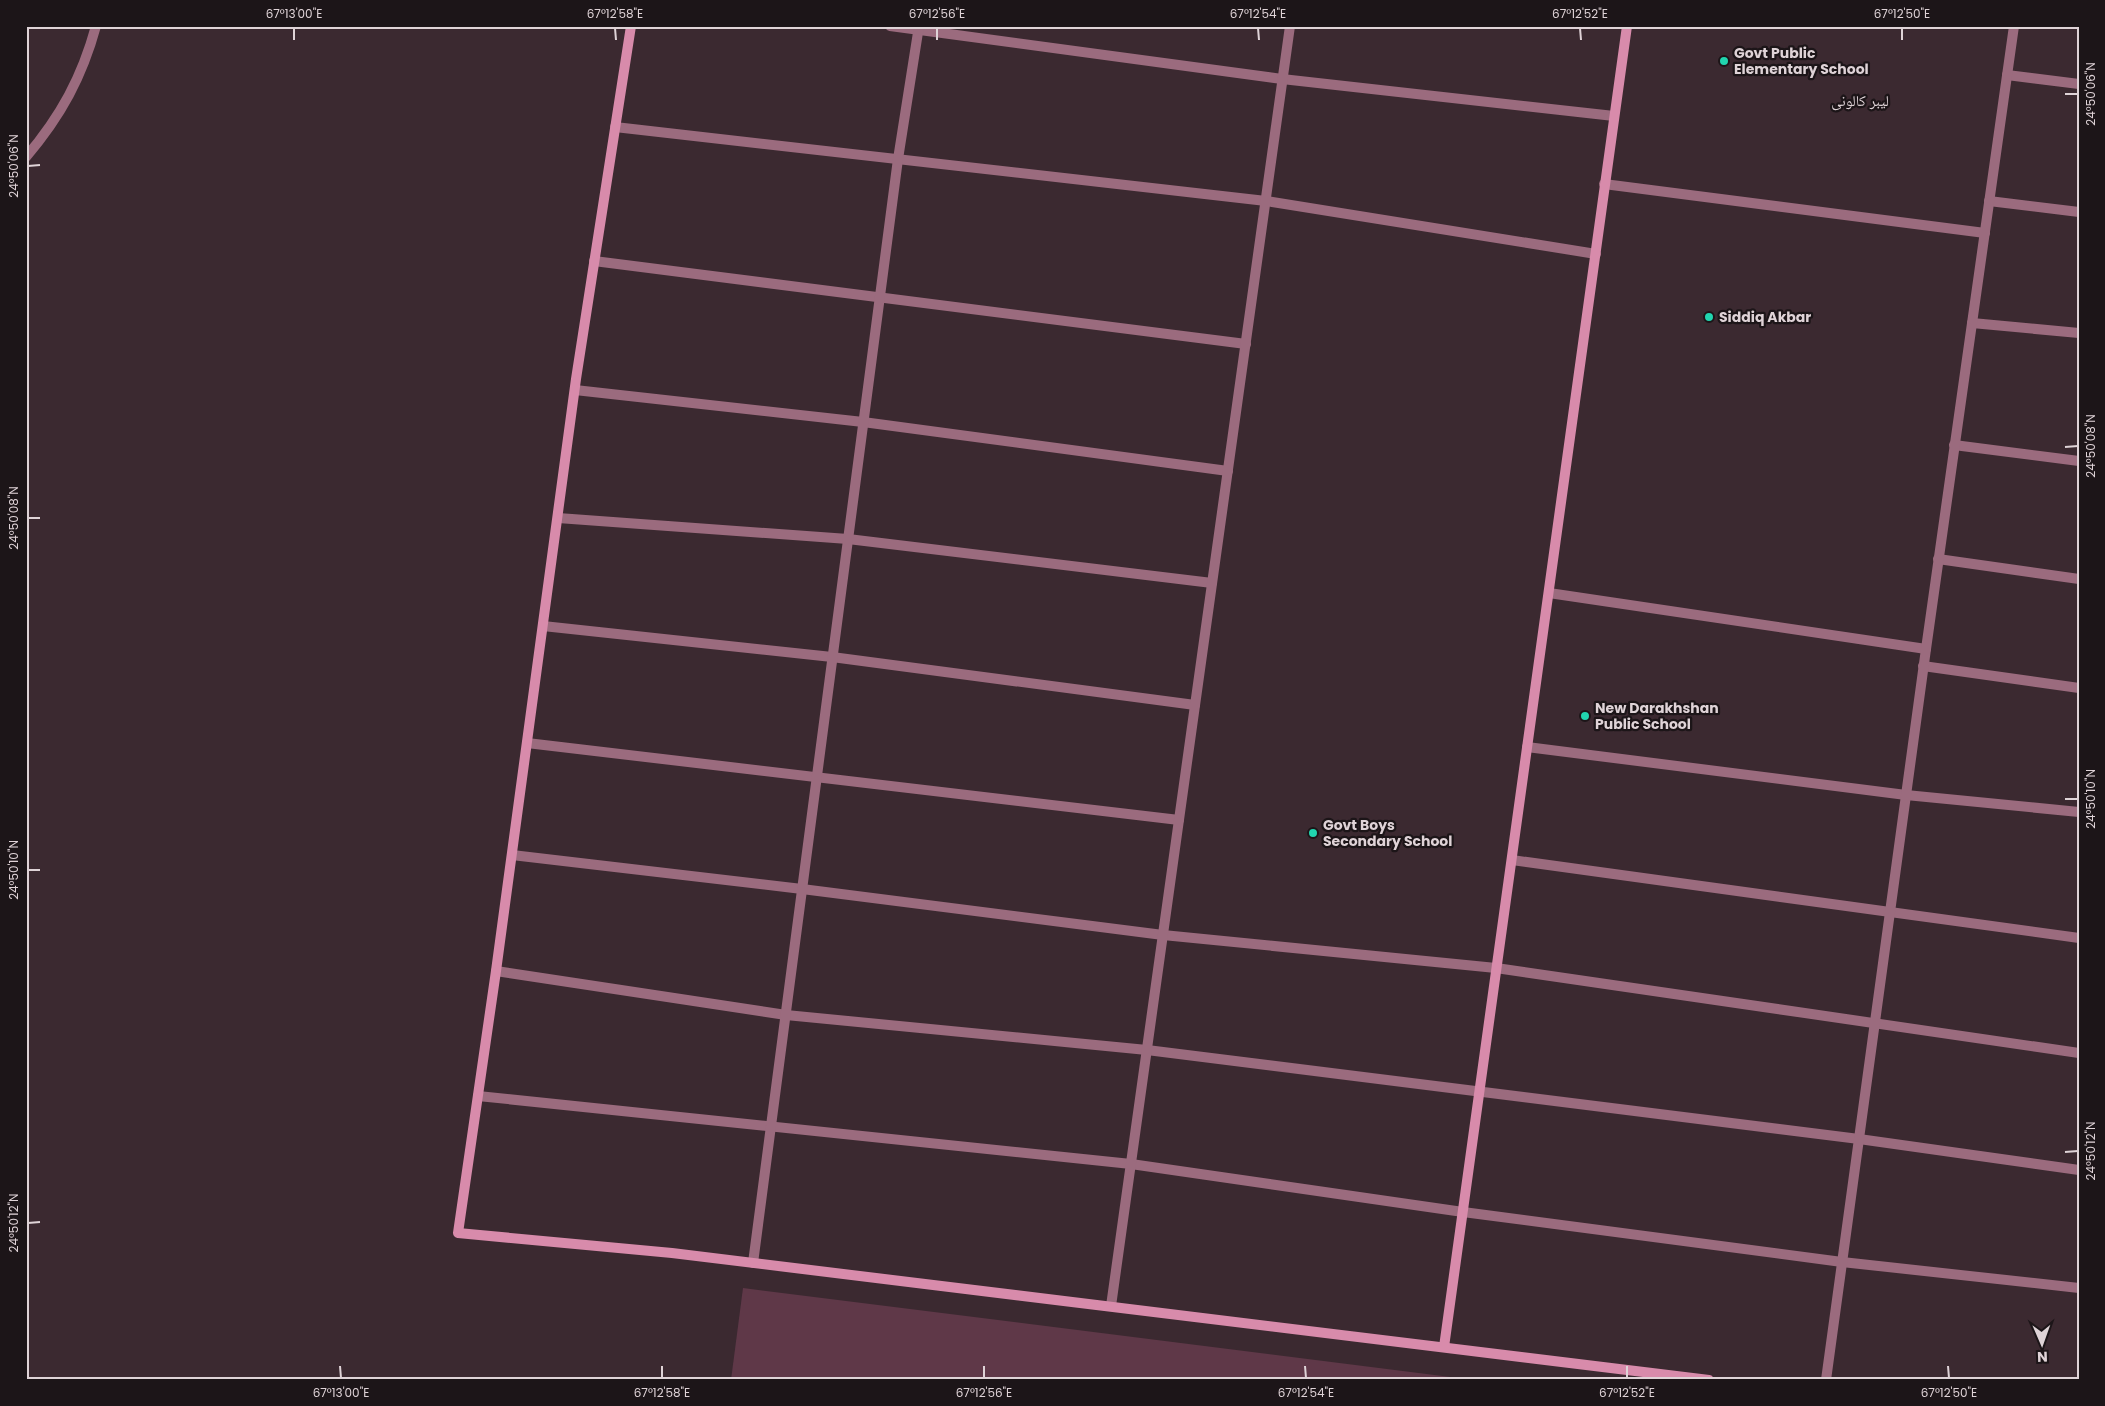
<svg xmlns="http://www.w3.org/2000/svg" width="2105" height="1406" viewBox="0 0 2105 1406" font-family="Poppins,'Noto Naskh Arabic',sans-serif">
	<rect width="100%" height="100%" fill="#3b2930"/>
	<path fill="#5f3848" d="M 743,1288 L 1474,1380 L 731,1380 Z"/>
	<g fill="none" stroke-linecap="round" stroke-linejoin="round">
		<g stroke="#9b6b7e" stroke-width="10">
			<path d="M 890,26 L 1282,79 L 1614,116"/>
			<path d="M 2007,75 L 2079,84"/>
			<path d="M 615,127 L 1266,201 L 1596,254"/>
			<path d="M 26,157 C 61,116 82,77 96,26"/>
			<path d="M 1604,184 L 1985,233"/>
			<path d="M 1989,201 L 2079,212"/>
			<path d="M 594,261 L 1246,344"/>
			<path d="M 1972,323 L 2079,333"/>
			<path d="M 575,390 L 863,422 L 1228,471"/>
			<path d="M 1954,445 L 2079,461"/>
			<path d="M 558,518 L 848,539 L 1212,583"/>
			<path d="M 1938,559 L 2079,579"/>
			<path d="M 1549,593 L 1926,649"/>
			<path d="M 543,626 L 832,657 L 1195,705"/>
			<path d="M 1923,666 L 2079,688"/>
			<path d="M 527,743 L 1179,820"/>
			<path d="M 1527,747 L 1906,795 L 2079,812"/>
			<path d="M 512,855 L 802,889 L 1163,935 L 1496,968 L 2079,1053"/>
			<path d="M 1512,860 L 2079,938"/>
			<path d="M 496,971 L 786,1015 L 1147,1050 L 1859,1139 L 2079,1170"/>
			<path d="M 478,1096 L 1131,1164 L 1463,1212 L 1842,1262 L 2079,1288"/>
			<path d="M 753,1263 L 898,159 L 919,26"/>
			<path d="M 1111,1306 L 1290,26"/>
			<path d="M 1826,1380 L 1926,649 L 2014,26"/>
		</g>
		<g stroke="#d88bab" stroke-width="10">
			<path d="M 631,26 L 576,379 L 496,971 L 458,1233 L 672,1253 L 1709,1380"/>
			<path d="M 1444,1347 L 1627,26"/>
		</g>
	</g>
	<path fill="none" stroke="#dfd3d7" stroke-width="2" d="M 294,28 L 294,40M 615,28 L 616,40M 937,28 L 937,40M 1258,28 L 1259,40M 1580,28 L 1581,40M 1902,28 L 1902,40M 2065,94 L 2078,94M 28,166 L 40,165M 2065,447 L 2078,446M 28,518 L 40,518M 2065,799 L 2078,799M 28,870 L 40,870M 2065,1152 L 2078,1151M 28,1223 L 40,1222M 340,1366 L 341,1378M 662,1366 L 662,1378M 984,1366 L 984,1378M 1305,1366 L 1306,1378M 1627,1366 L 1627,1378M 1948,1366 L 1949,1378"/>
	<g fill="#21d5af" stroke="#1c1518" stroke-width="2">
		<circle cx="1724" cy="61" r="5"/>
		<circle cx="1709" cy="317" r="5"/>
		<circle cx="1585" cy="716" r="5"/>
		<circle cx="1313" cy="833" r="5"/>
	</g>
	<g text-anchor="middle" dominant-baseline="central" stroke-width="4.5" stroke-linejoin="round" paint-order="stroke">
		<g font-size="14" font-weight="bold" fill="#dfd3d7" stroke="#1c1518" text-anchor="start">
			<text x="1734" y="53">Govt Public<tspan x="1734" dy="16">Elementary School</tspan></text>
			<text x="1719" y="317">Siddiq Akbar</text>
			<text x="1595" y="708">New Darakhshan<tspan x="1595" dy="16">Public School</tspan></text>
			<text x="1323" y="825">Govt Boys<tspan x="1323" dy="16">Secondary School</tspan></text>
		</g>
		<g font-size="15" fill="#dfd3d7" stroke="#1c1518">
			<text x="1860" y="100">لیبر کالونی</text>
		</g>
	</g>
	<rect width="2105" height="1406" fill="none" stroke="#1c1518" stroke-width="55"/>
	<g transform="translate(2042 1344) rotate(178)" stroke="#1c1518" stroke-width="4" paint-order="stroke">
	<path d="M0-4L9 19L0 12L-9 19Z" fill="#dfd3d7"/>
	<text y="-8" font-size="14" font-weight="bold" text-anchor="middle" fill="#dfd3d7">N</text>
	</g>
	<rect x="28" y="28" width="2050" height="1350" fill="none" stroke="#dfd3d7" stroke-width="2"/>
	<g font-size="12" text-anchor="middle" fill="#dfd3d7">
		<text x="294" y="18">67°13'00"E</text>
		<text x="615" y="18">67°12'58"E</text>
		<text x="937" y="18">67°12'56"E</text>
		<text x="1258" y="18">67°12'54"E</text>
		<text x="1580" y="18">67°12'52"E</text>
		<text x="1902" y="18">67°12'50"E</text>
		<text transform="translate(2091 94) rotate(-90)" y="4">24°50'06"N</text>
		<text transform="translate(14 166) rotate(-90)" y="4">24°50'06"N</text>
		<text transform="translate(2091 446) rotate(-90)" y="4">24°50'08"N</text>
		<text transform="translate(14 518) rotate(-90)" y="4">24°50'08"N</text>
		<text transform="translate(2091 799) rotate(-90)" y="4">24°50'10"N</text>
		<text transform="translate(14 870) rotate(-90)" y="4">24°50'10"N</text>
		<text transform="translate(2091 1151) rotate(-90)" y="4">24°50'12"N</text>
		<text transform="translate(14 1223) rotate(-90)" y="4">24°50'12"N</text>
		<text x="341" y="1397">67°13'00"E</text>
		<text x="662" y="1397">67°12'58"E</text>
		<text x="984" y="1397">67°12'56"E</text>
		<text x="1306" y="1397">67°12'54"E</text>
		<text x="1627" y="1397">67°12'52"E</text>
		<text x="1949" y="1397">67°12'50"E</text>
	</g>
</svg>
